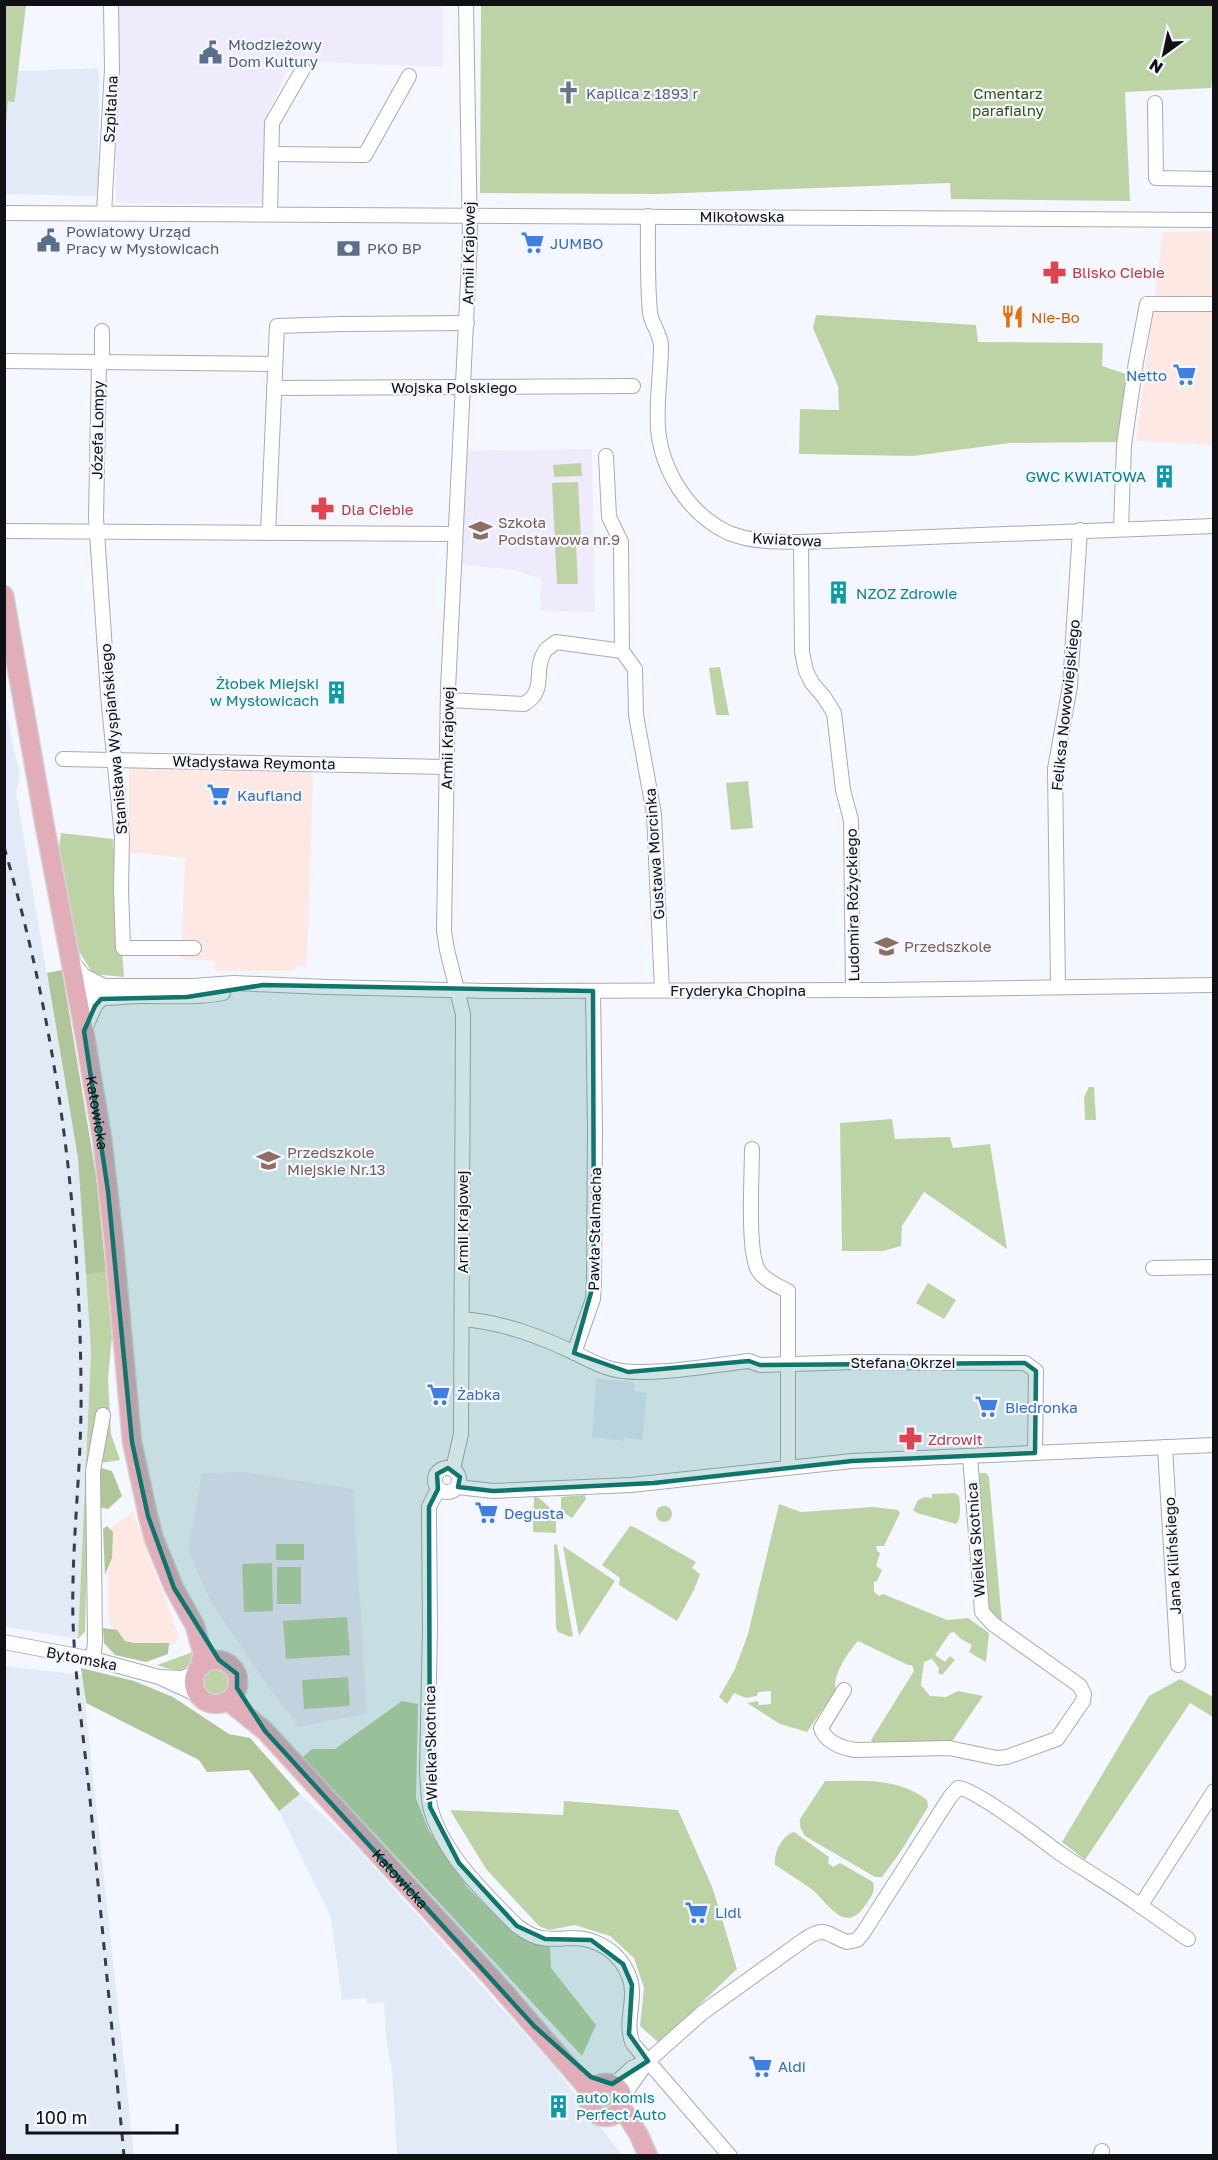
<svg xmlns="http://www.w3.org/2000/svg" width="1218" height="2160" viewBox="0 0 1218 2160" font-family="'Golos Text',sans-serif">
	<rect width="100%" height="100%" fill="#f4f7ff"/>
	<g fill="#fde8e4">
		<path d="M 1213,231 L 1213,445 L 1136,441 L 1163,232 Z"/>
		<path d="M 129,765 L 307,768 L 313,778 L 307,967 L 296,966 L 295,971 L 215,971 L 215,961 L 181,959 L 185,858 L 129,852 Z"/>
		<path d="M 133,1512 L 179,1637 L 173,1645 L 129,1648 L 113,1634 L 108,1617 L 108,1530 Z"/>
	</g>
	<g fill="#e3eaf7">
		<path d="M 99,68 L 98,196 L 5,194 L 4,136 L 8,101 L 14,101 L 18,71 Z"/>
		<path d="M 4,705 L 20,775 L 16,792 L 78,1158 L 91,1352 L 78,1639 L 5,1627 Z"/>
		<path d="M 596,1379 L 634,1382 L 634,1391 L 647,1393 L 642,1440 L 624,1437 L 624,1441 L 592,1437 Z"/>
		<path d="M 5,1666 L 82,1675 L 134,2155 L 5,2155 Z"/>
		<path d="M 300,1794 L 355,1846 L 552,2064 L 622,2155 L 397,2155 L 392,2072 L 386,2038 L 384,2002 L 367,2004 L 366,1998 L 342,2000 L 331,1918 L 279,1811 Z"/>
	</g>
	<g fill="#efeafc">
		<path d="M 117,5 L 443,5 L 443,67 L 291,61 L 264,123 L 263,204 L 116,203 Z"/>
		<path d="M 592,449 L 595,612 L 540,611 L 541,579 L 515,570 L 459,564 L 465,451 Z"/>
		<path d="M 244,1472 L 353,1489 L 367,1713 L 299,1727 L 267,1685 L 211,1602 L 188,1550 L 202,1473 Z"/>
	</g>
	<g fill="#bdd3a6">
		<path d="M 5,4 L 26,5 L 15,98 L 14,102 L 8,101 L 5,136 Z"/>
		<path d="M 481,5 L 1213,5 L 1214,67 L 1211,88 L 1125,92 L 1130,201 L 951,199 L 950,183 L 657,194 L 480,193 Z"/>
		<path d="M 816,315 L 976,325 L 978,342 L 1103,343 L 1102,366 L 1129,375 L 1118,442 L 1010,443 L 913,456 L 799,454 L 800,409 L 839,410 L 838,386 L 813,328 Z"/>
		<path d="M 581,463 L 582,476 L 554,477 L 553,465 Z"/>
		<path d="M 578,482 L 581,539 L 555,541 L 552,483 Z"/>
		<path d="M 576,544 L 578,584 L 557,584 L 555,545 Z"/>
		<path d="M 720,667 L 729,715 L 716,715 L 709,668 Z"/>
		<path d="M 748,781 L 753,828 L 731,830 L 726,783 Z"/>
		<path d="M 61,833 L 113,839 L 124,977 L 93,974 L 79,951 L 58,855 Z"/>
		<path d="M 1089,1087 L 1094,1087 L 1096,1120 L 1085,1120 L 1084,1097 Z"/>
		<path d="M 892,1119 L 895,1139 L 950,1137 L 953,1148 L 990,1144 L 1007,1249 L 924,1192 L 902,1226 L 901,1246 L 883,1251 L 842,1251 L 840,1123 Z"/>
		<path d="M 106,1272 L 112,1336 L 108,1379 L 111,1434 L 120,1460 L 89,1465 L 85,1632 L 78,1639 L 91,1352 L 86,1275 Z"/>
		<path d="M 928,1283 L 956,1300 L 944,1319 L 916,1303 Z"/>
		<path d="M 981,1473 L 986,1473 L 989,1477 L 1002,1622 L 997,1622 L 985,1607 L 977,1475 Z"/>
		<path d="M 955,1493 L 959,1496 C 960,1504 962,1518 956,1524 L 917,1513 L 913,1510 L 918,1500 L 925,1497 L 932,1498 L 932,1494 Z"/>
		<path d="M 585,1495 L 586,1499 L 572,1518 L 561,1511 L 561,1497 Z"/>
		<path d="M 534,1497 L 539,1498 L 556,1513 L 556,1533 L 533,1532 Z"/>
		<path d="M 779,1504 L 801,1512 L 873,1507 L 898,1510 L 900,1513 L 884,1546 L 876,1546 L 877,1551 L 880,1553 L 876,1566 L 882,1570 L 877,1581 L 874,1582 L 874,1592 L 879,1596 L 883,1594 L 947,1620 L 968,1618 L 989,1633 L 986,1662 L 969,1652 L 972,1645 L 961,1639 L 954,1632 L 950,1633 L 935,1655 L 945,1662 L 950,1656 L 955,1660 L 942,1675 L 938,1673 L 939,1668 L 932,1659 L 924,1662 L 921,1685 L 930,1696 L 946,1697 L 958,1691 L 983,1696 L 953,1740 L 949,1742 L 873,1743 L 871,1740 L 914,1671 L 912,1665 L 908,1665 L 858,1641 C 849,1651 831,1677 836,1690 L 807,1732 L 780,1724 L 747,1703 L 758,1701 L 759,1705 L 771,1704 L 771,1691 L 758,1692 L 757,1696 L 746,1698 L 734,1693 L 727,1704 L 719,1697 L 735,1669 L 748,1634 Z"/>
		<circle cx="664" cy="1514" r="8"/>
		<path d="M 630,1526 L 634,1527 L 696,1562 L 692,1568 L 700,1574 L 694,1590 L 677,1621 L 619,1585 L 620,1578 L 602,1565 Z"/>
		<rect x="276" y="1544" width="28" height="16"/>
		<path d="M 554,1544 L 557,1545 L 573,1636 L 570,1637 L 558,1632 L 556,1628 Z"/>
		<path d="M 563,1546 L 615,1581 L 579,1636 L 578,1631 Z"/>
		<path d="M 272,1563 L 273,1611 L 244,1612 L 242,1564 Z"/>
		<rect x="277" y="1567" width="24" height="37"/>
		<path d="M 347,1617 L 350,1655 L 286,1659 L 283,1621 Z"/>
		<path d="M 193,1652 C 191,1676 173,1671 157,1665 Z"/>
		<circle cx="217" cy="1683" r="14"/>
		<path d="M 348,1677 L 350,1706 L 304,1709 L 302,1680 Z"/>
		<path d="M 1180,1679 L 1213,1697 L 1213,1717 L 1190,1703 L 1085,1860 L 1062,1842 L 1149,1696 Z"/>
		<path d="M 402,1701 L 418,1704 L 416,1798 L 429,1831 L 467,1887 L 515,1935 L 550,1947 L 551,1968 L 596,2025 L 582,2056 L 303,1757 L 312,1749 L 335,1749 Z"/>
		<path d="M 825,1781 C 860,1781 898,1777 927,1800 L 928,1807 L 901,1851 L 882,1877 L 875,1877 L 805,1836 C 801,1830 799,1826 800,1819 Z"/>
		<path d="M 564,1801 L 678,1810 L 713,1889 L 737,1969 L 659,2043 L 640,2026 L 644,1988 L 634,1958 L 610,1936 L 575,1925 L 549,1930 L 539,1926 L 486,1869 L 450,1810 L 563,1815 Z"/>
		<path d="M 794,1832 L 829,1857 L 828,1863 L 833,1867 L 840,1863 L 873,1882 C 876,1891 871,1897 867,1903 C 844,1938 829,1902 810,1888 C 799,1880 787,1873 775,1865 C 774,1853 781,1836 794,1832 Z"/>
		<circle cx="606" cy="2100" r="9"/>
	</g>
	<g fill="#b0c698">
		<path d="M 62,970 L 96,1175 L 106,1272 L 86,1275 L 78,1158 L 47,973 Z"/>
		<path d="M 101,1468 L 112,1471 L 122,1496 L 108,1509 L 99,1507 Z"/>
		<path d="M 107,1526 L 113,1532 L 112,1558 L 105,1575 L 103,1529 Z"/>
		<path d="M 103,1628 L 117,1630 L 125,1641 L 134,1643 L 169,1643 L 168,1654 L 146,1662 L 115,1655 L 104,1643 Z"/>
		<path d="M 81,1668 L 134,1681 L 173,1697 L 229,1734 L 250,1738 L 300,1794 L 279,1811 L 249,1770 L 207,1772 L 199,1760 L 86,1703 Z"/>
	</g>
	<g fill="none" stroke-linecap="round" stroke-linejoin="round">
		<defs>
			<g id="minor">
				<path d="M 1155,103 L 1156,178 L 1214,179"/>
				<path d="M 272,154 L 365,155 L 409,76"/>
				<path d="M 4,213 L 1214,220"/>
				<path d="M 104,213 L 112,69 L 111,4"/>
				<path d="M 270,214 L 272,123 L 303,69"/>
				<path d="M 648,216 C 648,248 647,280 650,312 C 651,324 661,334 661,346 C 661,373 656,401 658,428 C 661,470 689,515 729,533 C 751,542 777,542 801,542 L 1214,526"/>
				<path d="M 102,331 L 102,358 L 99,362 L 96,518 L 108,695 L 122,838 L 121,889 L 123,948 L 194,948"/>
				<path d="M 4,361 L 275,364"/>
				<path d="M 274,388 L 633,386"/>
				<path d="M 606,456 L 609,517 L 621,542 L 622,651 L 635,669 L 636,715 L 654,814 L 662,990"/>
				<path d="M 1121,528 L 1124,445 L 1136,362 L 1147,304 L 1214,304"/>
				<path d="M 5,531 L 455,534"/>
				<path d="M 268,533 L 277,326 L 341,324 L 467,323"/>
				<path d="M 801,542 L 802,652 L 806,671 L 812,683 L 824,697 L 834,713 L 843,790 L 851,820 L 853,990"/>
				<path d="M 448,700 L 524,704 C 548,690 532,671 545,651 C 547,648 553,645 556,642 L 622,651"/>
				<path d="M 63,759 L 446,767"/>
				<path d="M 71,960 L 84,976 L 104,986"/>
				<path d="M 1058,987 L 1055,769 L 1070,686 L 1080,530"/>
				<path d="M 76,991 L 104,986 L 192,986 L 234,983 L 326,987 L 488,991 L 882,990 L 1214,985"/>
				<path d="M 77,994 C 99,1002 120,996 142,996 C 170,996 196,998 223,993"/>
				<path d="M 84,1031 L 95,1006 L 101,999"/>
				<path d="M 752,1149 C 752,1174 747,1251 758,1270 C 764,1280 778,1286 788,1291 L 788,1467"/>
				<path d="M 1153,1268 L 1214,1267"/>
				<path d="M 462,1319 C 502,1322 539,1336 575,1353 C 587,1359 599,1366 612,1369 C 647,1378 712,1365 749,1361 L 760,1365 L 854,1362 L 1025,1363 L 1036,1371 L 1035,1453"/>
				<path d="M 574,1353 L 593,1299 L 594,1282 L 595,1129 L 593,991"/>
				<path d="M 1165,1447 L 1178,1665"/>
				<circle cx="447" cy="1480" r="12"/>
				<path d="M 453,1469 L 461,1434 L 463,1014 L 447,950 L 444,931 L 448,689 L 470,241 L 466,4"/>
				<path d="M 458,1487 L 493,1491 L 631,1485 L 852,1461 L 1214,1445"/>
				<path d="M 438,1489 L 429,1507 L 429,1519 L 430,1628 L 427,1773 C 428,1784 428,1795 430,1806 C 441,1852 485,1894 517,1926 C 525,1932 533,1937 542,1938 C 553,1940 564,1938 575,1938 C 599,1939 620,1953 629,1976 C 638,1999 623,2022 633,2044 L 730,2156"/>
				<path d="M 4,1642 L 93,1659 L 159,1677 L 182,1678 L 190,1675 L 199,1668"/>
				<path d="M 93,1659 L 95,1642 L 93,1471 L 103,1415"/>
				<path d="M 163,1679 L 198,1695"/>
				<path d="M 844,1690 L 821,1728 C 825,1742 842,1748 855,1750 L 949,1748 L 997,1758 L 1007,1757 L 1057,1739 L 1083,1701 L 1084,1694 L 1080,1686 L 993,1624 L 982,1612 L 970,1456"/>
				<path d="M 1141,1905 L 1214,1791"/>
				<path d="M 612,2084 L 619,2080 L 632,2068 L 648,2061"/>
				<path d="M 623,2096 L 648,2061 L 702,2013 L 805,1939 C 826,1925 827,1935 847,1942 L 857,1940 L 863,1933 L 950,1797 L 958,1788 C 974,1788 1041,1839 1058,1852 C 1084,1870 1113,1886 1139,1905 C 1156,1916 1171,1928 1188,1939"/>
				<path d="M 1100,2156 L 1102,2151"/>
			</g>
			<g id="major">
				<path id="s1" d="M 4,595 L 45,827 L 84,1031 L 102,1138 L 113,1234 L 132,1442 L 148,1516 L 154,1539 L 174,1588 L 195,1626 L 201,1648 L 203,1653 L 199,1668"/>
				<circle cx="216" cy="1682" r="22"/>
				<path id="s2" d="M 228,1701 L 265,1731 L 491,1977 L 582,2082 L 590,2093"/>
				<circle cx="606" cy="2100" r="17"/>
				<path d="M 622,2108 L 639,2135 L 648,2156"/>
			</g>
		</defs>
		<use href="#minor" stroke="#a8abb2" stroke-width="16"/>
		<use href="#major" stroke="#d4d4d5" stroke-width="21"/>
		<use href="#minor" stroke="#fff" stroke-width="14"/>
		<use href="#major" stroke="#e0adb9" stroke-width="18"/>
		<path stroke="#3b3c40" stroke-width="3" stroke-dasharray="8 8" stroke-linecap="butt" d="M 4,847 C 56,1024 80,1205 81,1389 C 82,1467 71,1544 73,1621 C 75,1680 84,1740 90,1799 C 101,1918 113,2037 124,2156"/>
	</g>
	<path fill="#0f766e" fill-opacity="0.2" stroke="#0f766e" stroke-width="4.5" stroke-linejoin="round" d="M 263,985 L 593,991 L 594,1282 L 574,1353 L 628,1372 L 749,1361 L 760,1365 L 1025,1363 L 1036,1371 L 1035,1453 L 852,1461 L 654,1483 L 493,1491 L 458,1487 L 460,1477 L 448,1468 L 437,1474 L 438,1489 L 429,1507 L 430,1807 L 459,1863 L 517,1926 L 545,1939 L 591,1940 L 623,1964 L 632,1985 L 629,2034 L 648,2061 L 612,2084 L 591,2077 L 534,2026 L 265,1731 L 237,1688 L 237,1674 L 219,1660 L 174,1588 L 148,1516 L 132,1442 L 108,1191 L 84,1031 L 95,1006 L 101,999 L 187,997 Z"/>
	<defs>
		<symbol id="civic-bare" viewBox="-9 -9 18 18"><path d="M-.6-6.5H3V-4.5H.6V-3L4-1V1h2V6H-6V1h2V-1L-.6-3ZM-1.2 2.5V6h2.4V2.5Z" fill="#5c6f8a" stroke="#f4f7ff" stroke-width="2.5" paint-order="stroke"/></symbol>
		<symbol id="church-bare" viewBox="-9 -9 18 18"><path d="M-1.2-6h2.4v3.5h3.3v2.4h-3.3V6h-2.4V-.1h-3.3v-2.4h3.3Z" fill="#6b7280" stroke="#f4f7ff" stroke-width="2.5" paint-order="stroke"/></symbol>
		<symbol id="supermarket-bare" viewBox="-9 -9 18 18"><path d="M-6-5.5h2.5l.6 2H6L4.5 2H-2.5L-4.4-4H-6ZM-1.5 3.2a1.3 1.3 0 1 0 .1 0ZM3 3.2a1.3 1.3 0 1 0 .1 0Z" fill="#3f7fe0" stroke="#f4f7ff" stroke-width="2.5" paint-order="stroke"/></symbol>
		<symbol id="bank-bare" viewBox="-9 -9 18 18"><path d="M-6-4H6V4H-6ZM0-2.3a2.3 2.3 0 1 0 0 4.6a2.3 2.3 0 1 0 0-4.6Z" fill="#5c6f8a" stroke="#f4f7ff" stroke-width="2.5" paint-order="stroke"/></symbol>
		<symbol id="pharmacy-bare" viewBox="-9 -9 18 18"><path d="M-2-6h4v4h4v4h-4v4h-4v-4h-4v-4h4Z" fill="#e0444e" stroke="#f4f7ff" stroke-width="2.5" paint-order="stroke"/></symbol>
		<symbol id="restaurant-bare" viewBox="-9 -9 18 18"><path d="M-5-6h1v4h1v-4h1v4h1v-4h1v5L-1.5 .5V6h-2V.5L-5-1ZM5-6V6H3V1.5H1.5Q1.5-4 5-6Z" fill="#e8710a" stroke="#f4f7ff" stroke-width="2.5" paint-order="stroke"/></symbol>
		<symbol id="building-bare" viewBox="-9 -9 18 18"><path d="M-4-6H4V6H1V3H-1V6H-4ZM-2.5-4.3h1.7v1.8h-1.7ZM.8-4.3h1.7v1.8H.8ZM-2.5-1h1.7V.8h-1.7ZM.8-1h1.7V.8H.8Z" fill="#0f9aa8" stroke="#f4f7ff" stroke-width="2.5" paint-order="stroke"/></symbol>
		<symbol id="school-bare" viewBox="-9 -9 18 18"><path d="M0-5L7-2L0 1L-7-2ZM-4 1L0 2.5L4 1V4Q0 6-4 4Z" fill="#8d6e63" stroke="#f4f7ff" stroke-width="2.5" paint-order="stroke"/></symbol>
	</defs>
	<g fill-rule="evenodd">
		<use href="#civic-bare" x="194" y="36" width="33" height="33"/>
		<use href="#church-bare" x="552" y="76" width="33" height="33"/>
		<use href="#civic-bare" x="32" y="224" width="33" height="33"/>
		<use href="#supermarket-bare" x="516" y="226" width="33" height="33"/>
		<use href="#bank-bare" x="332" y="232" width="33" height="33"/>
		<use href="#pharmacy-bare" x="1038" y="256" width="33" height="33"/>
		<use href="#restaurant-bare" x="996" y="300" width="33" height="33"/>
		<use href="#supermarket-bare" x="1168" y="358" width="33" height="33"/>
		<use href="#building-bare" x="1148" y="460" width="33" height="33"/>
		<use href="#pharmacy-bare" x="306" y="492" width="33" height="33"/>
		<use href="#school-bare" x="464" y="514" width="33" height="33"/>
		<use href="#building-bare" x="822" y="576" width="33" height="33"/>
		<use href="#building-bare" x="320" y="676" width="33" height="33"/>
		<use href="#supermarket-bare" x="202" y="778" width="33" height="33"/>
		<use href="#school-bare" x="870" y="930" width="33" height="33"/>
		<use href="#school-bare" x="252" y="1144" width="33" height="33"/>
		<use href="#supermarket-bare" x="422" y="1378" width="33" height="33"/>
		<use href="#supermarket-bare" x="970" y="1390" width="33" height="33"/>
		<use href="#pharmacy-bare" x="894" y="1422" width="33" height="33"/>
		<use href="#supermarket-bare" x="470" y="1496" width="33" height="33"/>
		<use href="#supermarket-bare" x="680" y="1896" width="33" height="33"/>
		<use href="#supermarket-bare" x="744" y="2050" width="33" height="33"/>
		<use href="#building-bare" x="542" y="2090" width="33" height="33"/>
	</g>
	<g text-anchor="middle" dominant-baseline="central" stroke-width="4.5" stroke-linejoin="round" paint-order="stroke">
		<g font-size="15" fill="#4e5e75" stroke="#f4f7ff" text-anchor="start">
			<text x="228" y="44">Młodzieżowy<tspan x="228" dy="17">Dom Kultury</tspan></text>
			<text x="66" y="231">Powiatowy Urząd<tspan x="66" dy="17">Pracy w Mysłowicach</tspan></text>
			<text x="367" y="248">PKO BP</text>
		</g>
		<g font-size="15" fill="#5b616d" stroke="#f4f7ff" text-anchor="start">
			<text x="586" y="93">Kaplica z 1893 r</text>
		</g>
		<g font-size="15" fill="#36500b" stroke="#f4f7ff">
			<text x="1008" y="93">Cmentarz<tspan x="1008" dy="17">parafialny</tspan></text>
		</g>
		<g font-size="15" fill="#101114" stroke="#f4f7ff">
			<text transform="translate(110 109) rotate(-87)">Szpitalna</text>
			<text x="742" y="216">Mikołowska</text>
			<text transform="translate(468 253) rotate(-89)">Armii Krajowej</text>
			<text x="454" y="387">Wojska Polskiego</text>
			<text transform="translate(97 430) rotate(-89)">Józefa Lompy</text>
			<text transform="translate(787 539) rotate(3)">Kwiatowa</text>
			<text transform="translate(1065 705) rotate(-84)">Feliksa Nowowiejskiego</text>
			<text transform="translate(447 738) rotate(-89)">Armii Krajowej</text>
			<text transform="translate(113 739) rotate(-95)">Stanisława Wyspiańskiego</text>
			<text transform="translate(254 762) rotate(1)">Władysława Reymonta</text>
			<text transform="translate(654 854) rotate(-94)">Gustawa Morcinka</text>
			<text transform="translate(852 905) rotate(-91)">Ludomira Różyckiego</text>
			<text x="738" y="990">Fryderyka Chopina</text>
			<text stroke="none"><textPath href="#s1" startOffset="526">Katowicka</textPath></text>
			<text transform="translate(462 1222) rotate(-90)">Armii Krajowej</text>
			<text transform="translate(594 1229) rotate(-89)">Pawła Stalmacha</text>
			<text x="903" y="1362">Stefana Okrzei</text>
			<text transform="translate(975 1540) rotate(-94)">Wielka Skotnica</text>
			<text transform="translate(1172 1556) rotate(-93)">Jana Kilińskiego</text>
			<text transform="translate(82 1658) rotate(11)">Bytomska</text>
			<text transform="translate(430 1743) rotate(-91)">Wielka Skotnica</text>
			<text stroke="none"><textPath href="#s2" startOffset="248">Katowicka</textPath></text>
		</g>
		<g font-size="15" fill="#366cbe" stroke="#f4f7ff" text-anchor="start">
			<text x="550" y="243">JUMBO</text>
			<text x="1167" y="375" text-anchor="end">Netto</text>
			<text x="237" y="795">Kaufland</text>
			<text x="457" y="1394">Żabka</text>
			<text x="1005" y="1407">Biedronka</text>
			<text x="504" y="1513">Degusta</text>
			<text x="715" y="1912">Lidl</text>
			<text x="778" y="2066">Aldi</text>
		</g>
		<g font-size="15" fill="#be3a42" stroke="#f4f7ff" text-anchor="start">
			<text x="1072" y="272">Blisko Ciebie</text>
			<text x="341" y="509">Dla Ciebie</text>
			<text x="928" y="1439">Zdrowit</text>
		</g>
		<g font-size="15" fill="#c56008" stroke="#f4f7ff" text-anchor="start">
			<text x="1031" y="317">Nie-Bo</text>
		</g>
		<g font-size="15" fill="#0d838f" stroke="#f4f7ff" text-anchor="end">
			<text x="1146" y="476">GWC KWIATOWA</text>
			<text x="856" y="593" text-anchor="start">NZOZ Zdrowie</text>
			<text x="319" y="683">Żłobek Miejski<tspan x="319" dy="17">w Mysłowicach</tspan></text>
			<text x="576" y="2097" text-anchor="start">auto komis<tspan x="576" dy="17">Perfect Auto</tspan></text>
		</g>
		<g font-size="15" fill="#785e54" stroke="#f4f7ff" text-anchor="start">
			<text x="498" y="522">Szkoła<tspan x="498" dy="17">Podstawowa nr.9</tspan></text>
			<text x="904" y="946">Przedszkole</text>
			<text x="287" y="1152">Przedszkole<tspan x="287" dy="17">Miejskie Nr.13</tspan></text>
		</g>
	</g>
	<rect width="1218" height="2160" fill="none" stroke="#101114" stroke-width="12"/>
	<g transform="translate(1164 54) rotate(213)" stroke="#f4f7ff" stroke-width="4.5" paint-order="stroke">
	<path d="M0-4.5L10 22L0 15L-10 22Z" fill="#101114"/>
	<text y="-9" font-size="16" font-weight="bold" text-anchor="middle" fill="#101114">N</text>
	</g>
	<path d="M27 2124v9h150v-9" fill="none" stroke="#101114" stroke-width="3"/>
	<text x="36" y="2124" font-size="18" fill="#101114" stroke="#f4f7ff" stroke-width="4.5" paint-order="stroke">100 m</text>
</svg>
